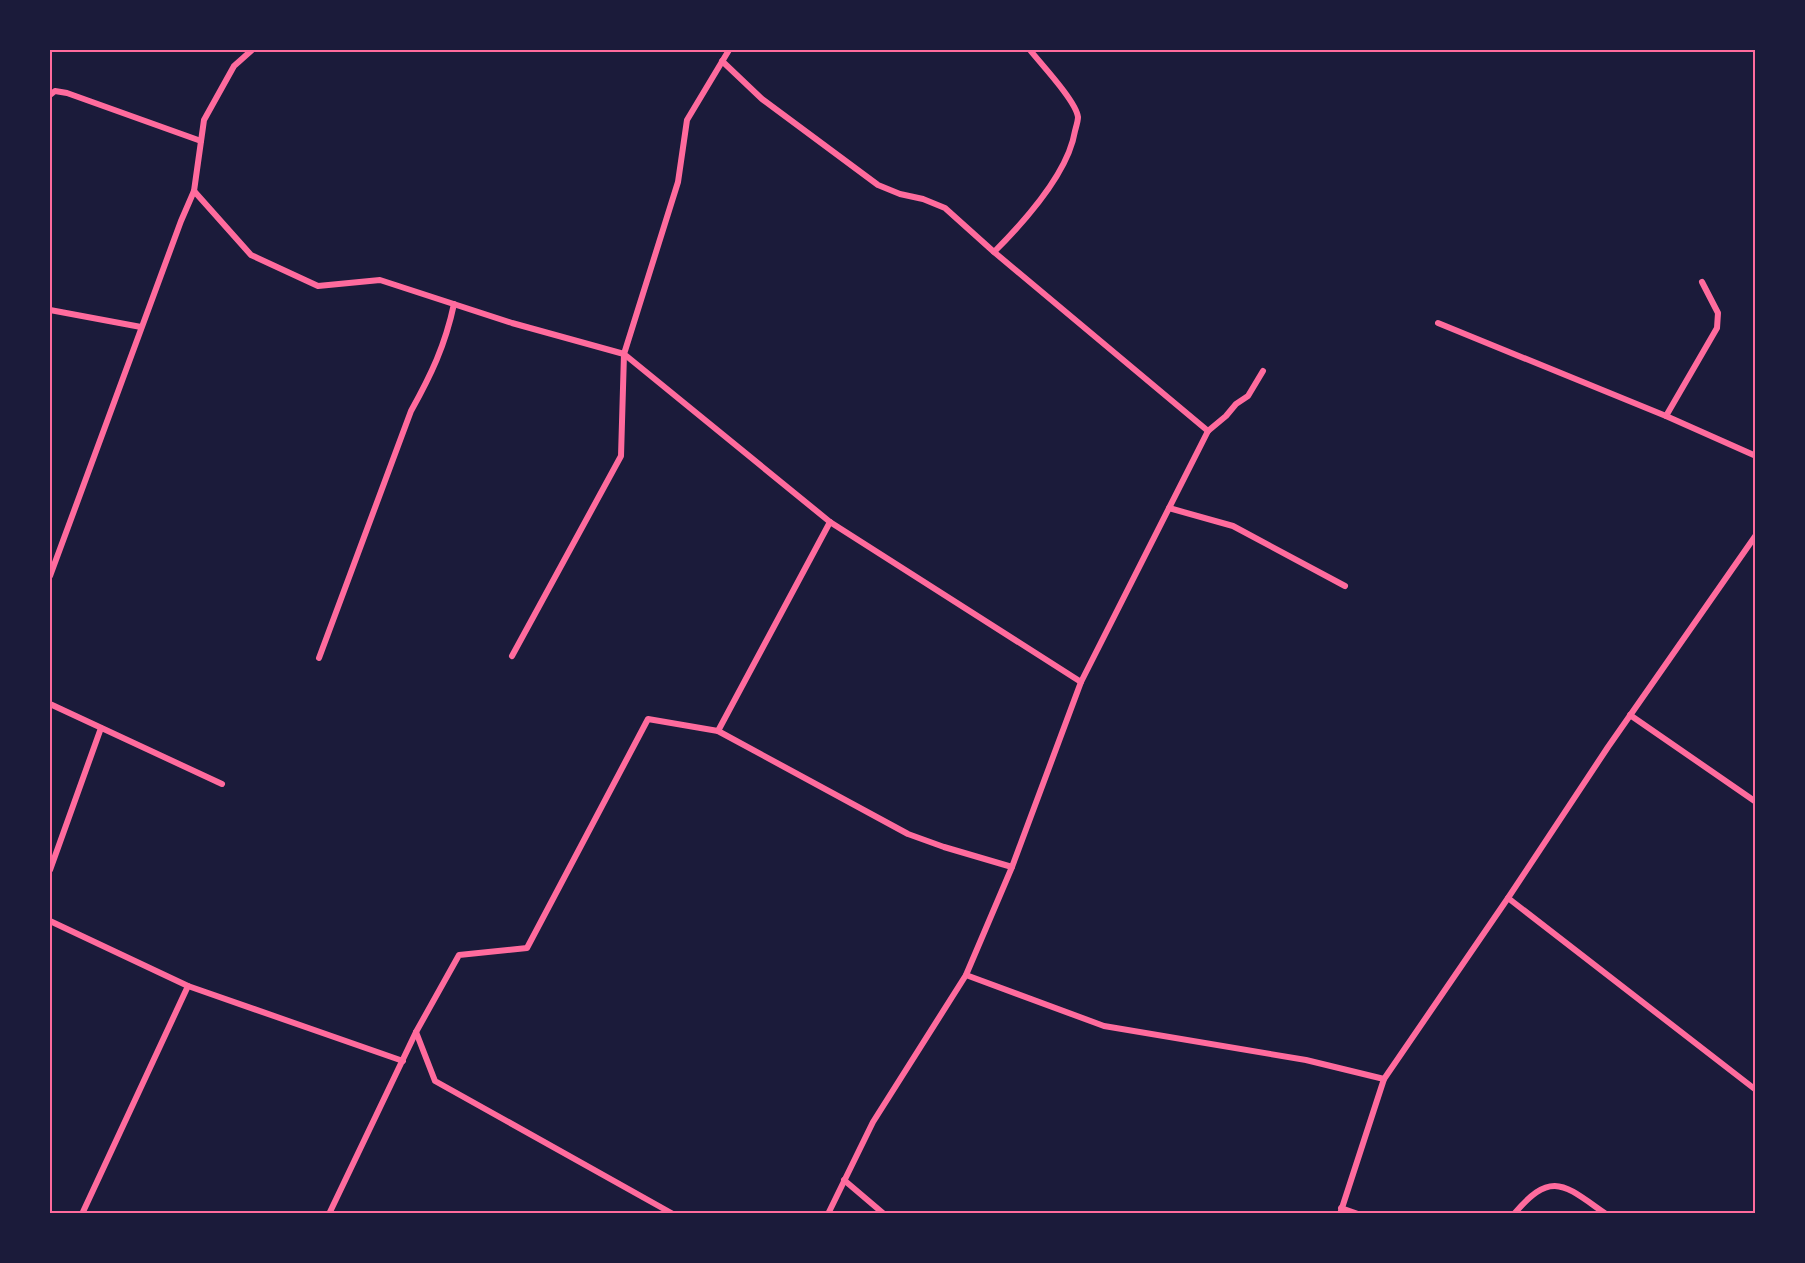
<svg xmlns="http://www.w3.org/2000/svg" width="1805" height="1263" viewBox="0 0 1805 1263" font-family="Bitter,serif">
	<rect width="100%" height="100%" fill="#1b1b3a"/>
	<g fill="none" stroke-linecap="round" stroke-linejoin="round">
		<g stroke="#ff6b9d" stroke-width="6">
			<path d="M 729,50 L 687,120 L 678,182 L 624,354 L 830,522 L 1081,682"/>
			<path d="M 722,61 L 762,99 L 878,185 L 900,194 L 923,199 L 945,208 L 994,252 L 1208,431"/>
			<path d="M 50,95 L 55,91 L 67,93 L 201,141"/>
			<path d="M 194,191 L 251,255 L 318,286 L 380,280 L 512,323 L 624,354 L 621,456 L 512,656"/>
			<path d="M 994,252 C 1024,222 1068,174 1075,131 C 1076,127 1078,121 1078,117 C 1076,101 1041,64 1030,50"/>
			<path d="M 1702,282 L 1718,313 L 1717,328 L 1666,416 L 1756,456"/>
			<path d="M 50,310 L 141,327"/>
			<path d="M 1438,323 L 1666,416"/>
			<path d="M 1169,508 L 1233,526 L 1345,586"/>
			<path d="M 50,576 L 181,221 L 194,191 L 204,120 L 234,66 L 252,50"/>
			<path d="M 319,658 L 411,411 C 431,375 445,346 454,304"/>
			<path d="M 50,704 L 222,784"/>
			<path d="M 1630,715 L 1756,802"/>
			<path d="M 718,731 L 908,834 L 944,847 L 1012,867"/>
			<path d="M 50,870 L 101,728"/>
			<path d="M 1508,898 L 1756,1090"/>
			<path d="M 50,921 L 188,986"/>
			<path d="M 966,975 L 1104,1026 L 1306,1060 L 1384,1079"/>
			<path d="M 416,1032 L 435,1081 L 673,1214"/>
			<path d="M 844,1180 L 884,1214"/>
			<path d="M 1341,1208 L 1358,1214"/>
			<path d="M 82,1214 L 188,986 L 403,1061"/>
			<path d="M 329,1214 L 416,1032 L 459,955 L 527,948 L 648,719 L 718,731 L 830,522"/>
			<path d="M 828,1214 L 873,1122 L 966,975 L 1012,867 L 1081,682 L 1208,431 L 1226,416 L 1236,404 L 1248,396 L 1263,371"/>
			<path d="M 1340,1214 L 1384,1079 L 1508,898 L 1608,747 L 1756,535"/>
			<path d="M 1514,1214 C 1552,1169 1564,1185 1606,1214"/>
		</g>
	</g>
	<rect width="1805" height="1263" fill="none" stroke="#1b1b3a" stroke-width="102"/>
	<rect x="51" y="51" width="1703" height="1161" fill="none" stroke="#ff6b9d" stroke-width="2"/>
</svg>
